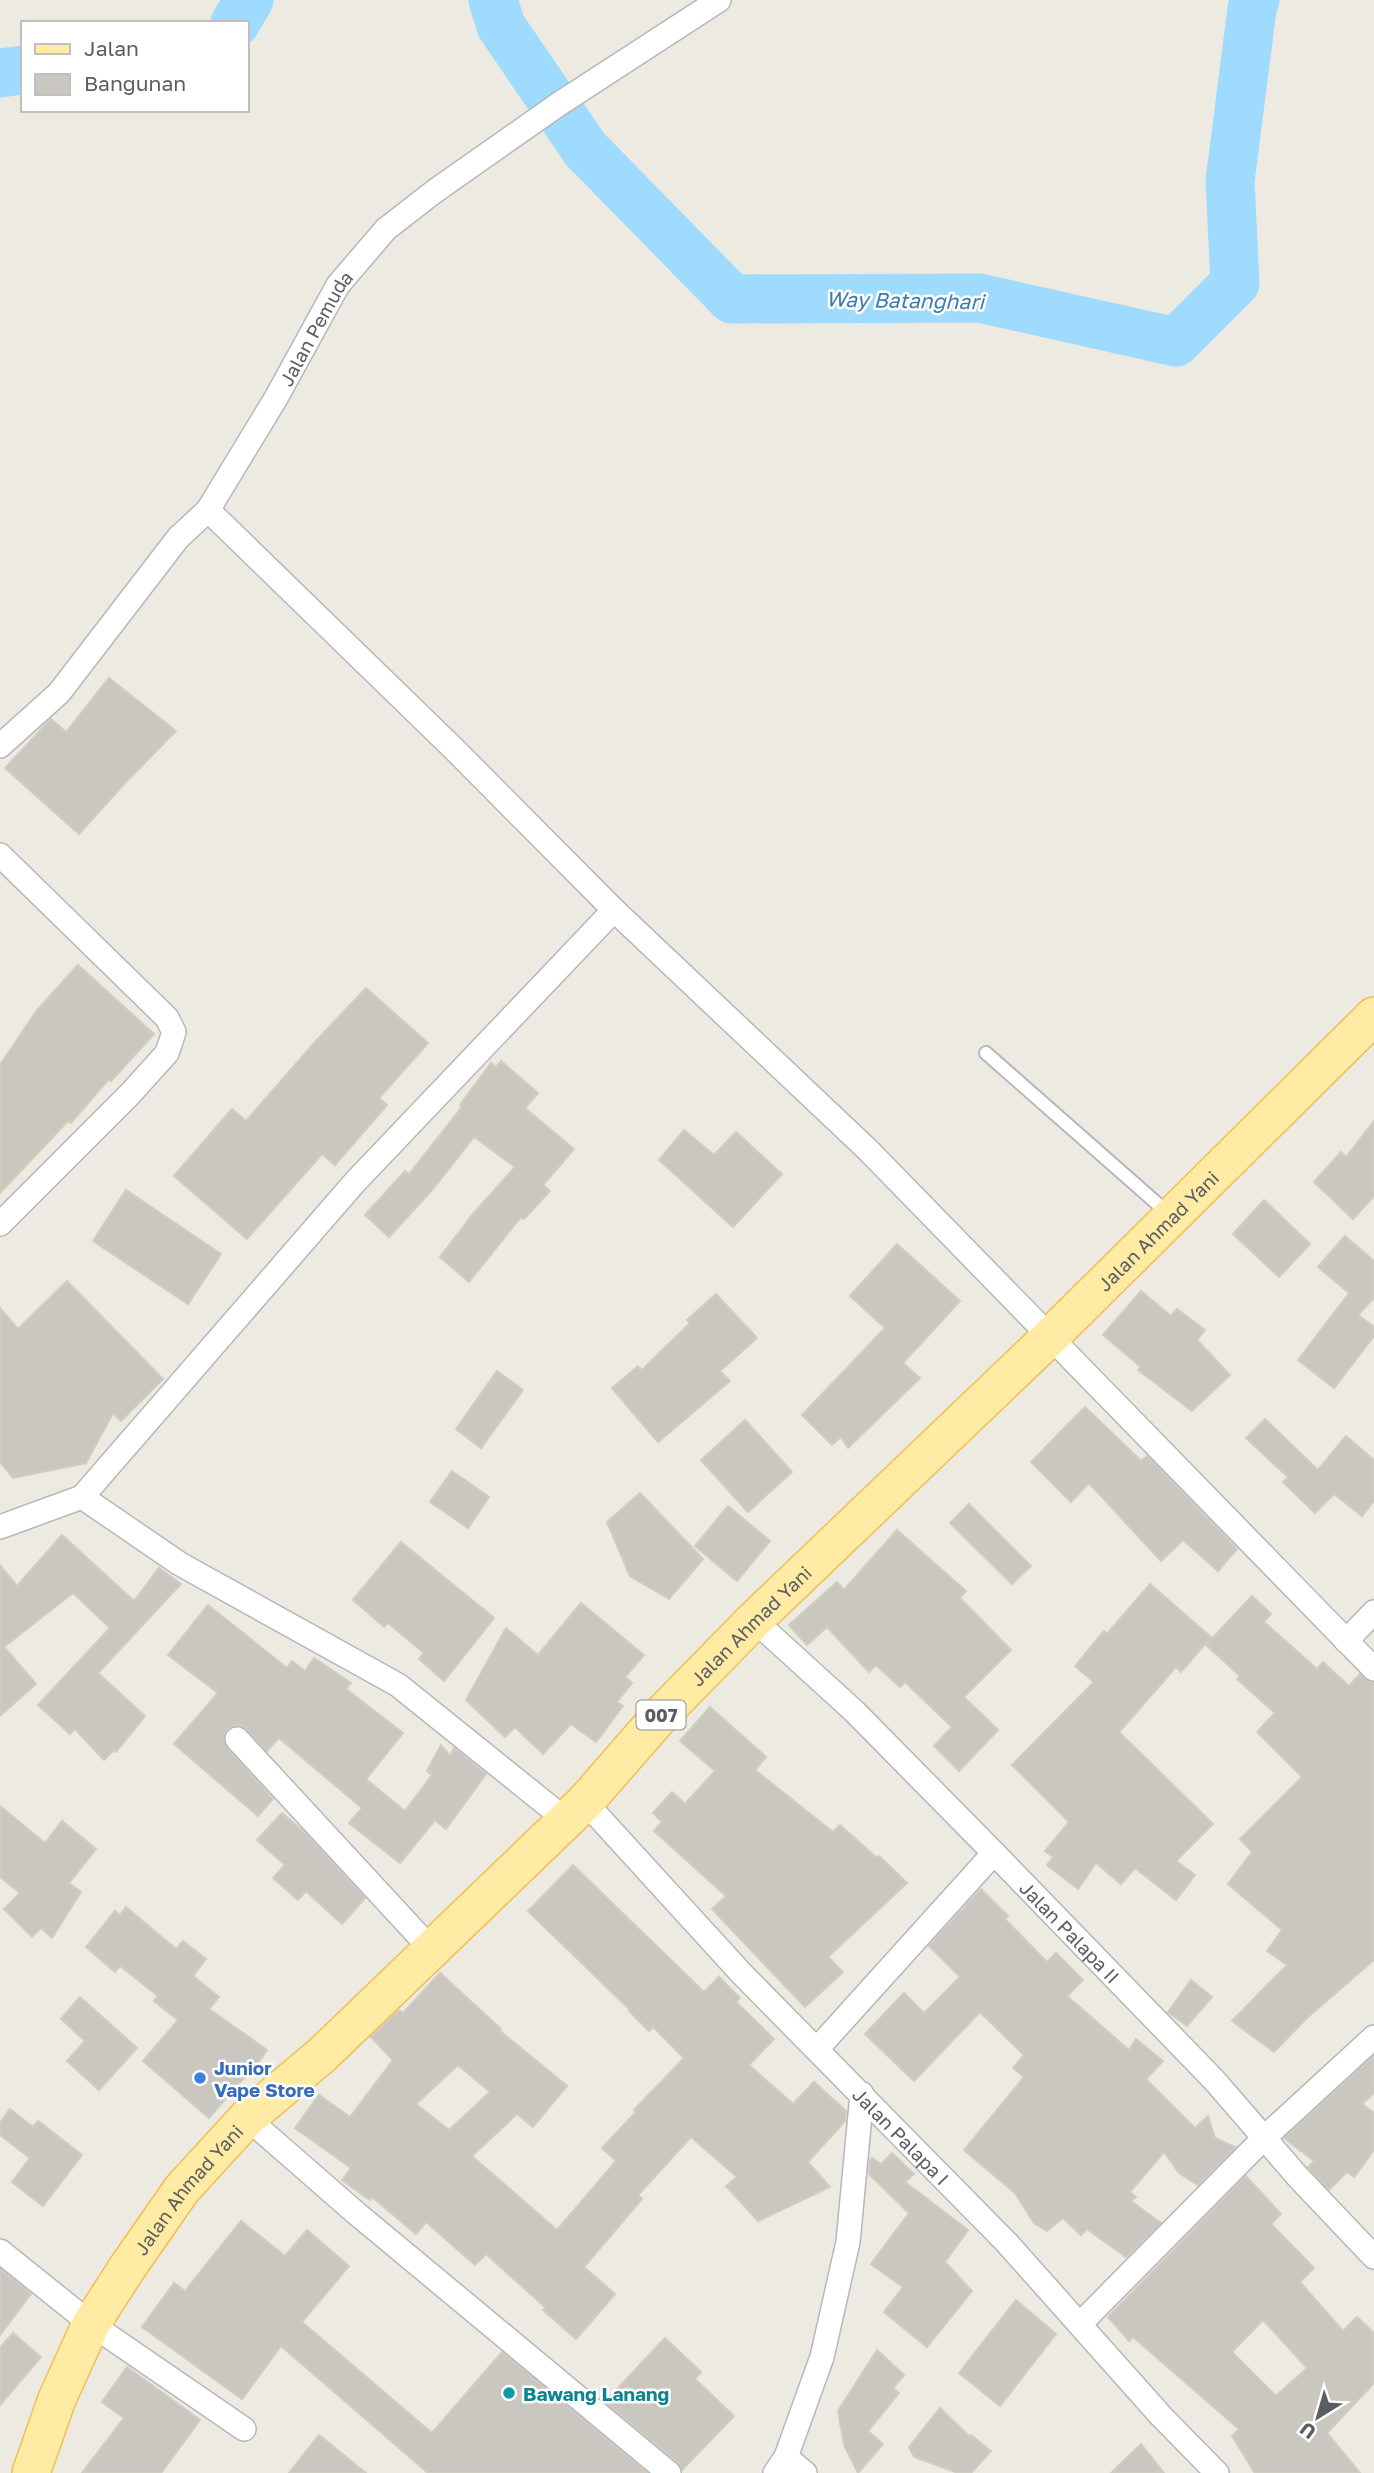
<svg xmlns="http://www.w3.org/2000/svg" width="1374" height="2473" viewBox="0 0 1374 2473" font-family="'Golos Text',sans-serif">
	<rect width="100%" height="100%" fill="#edeae1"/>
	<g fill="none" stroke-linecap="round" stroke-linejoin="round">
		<g stroke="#9fdaff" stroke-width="49">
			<path d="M 493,0 L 501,26 L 585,149 L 732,299 L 979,298 L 1176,342 L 1235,283 L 1230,181 L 1252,9 L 1255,0"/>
			<path d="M 235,23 L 249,0"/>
			<path d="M 0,73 L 23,70"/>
		</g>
	</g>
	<g fill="#cac6c0" stroke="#d2cbc0" stroke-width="2" fill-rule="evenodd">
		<path d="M 109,678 L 176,731 L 124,784 L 79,834 L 5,768 L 51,719 L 66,732 Z"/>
		<path d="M 78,965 L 154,1034 L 111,1081 L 109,1079 L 71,1123 L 68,1121 L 0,1193 L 0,1065 L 37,1010 Z"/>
		<path d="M 366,988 L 428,1043 L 379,1098 L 387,1105 L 335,1165 L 322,1154 L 247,1239 L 174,1176 L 232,1109 L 246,1121 L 315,1042 Z"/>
		<path d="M 501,1061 L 538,1093 L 525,1108 L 574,1149 L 543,1185 L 550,1191 L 524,1219 L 521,1217 L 469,1282 L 440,1257 L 473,1214 L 515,1167 L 474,1137 L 433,1189 L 389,1237 L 365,1215 L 405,1171 L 409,1174 L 462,1107 L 460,1105 L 491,1063 L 496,1067 Z"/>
		<path d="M 1374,1121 L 1374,1196 L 1353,1219 L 1314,1182 L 1341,1152 L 1346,1157 Z"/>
		<path d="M 684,1130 L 714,1155 L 736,1132 L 782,1174 L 733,1227 L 659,1160 Z"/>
		<path d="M 126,1190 L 221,1254 L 188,1304 L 93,1241 Z"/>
		<path d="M 1264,1200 L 1310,1244 L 1279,1277 L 1233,1234 Z"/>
		<path d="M 1345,1236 L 1374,1261 L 1374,1298 L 1358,1315 L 1374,1327 L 1374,1336 L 1334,1388 L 1298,1360 L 1349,1293 L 1318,1267 Z"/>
		<path d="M 897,1244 L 960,1301 L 903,1363 L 920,1378 L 848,1448 L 841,1437 L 832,1445 L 802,1415 L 885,1328 L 850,1296 Z"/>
		<path d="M 67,1281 L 163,1379 L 121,1421 L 113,1413 L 86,1463 L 13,1478 L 0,1462 L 0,1308 L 18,1329 Z"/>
		<path d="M 1141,1291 L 1171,1316 L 1177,1309 L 1205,1330 L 1197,1340 L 1230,1375 L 1192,1411 L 1138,1370 L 1141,1367 L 1103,1335 Z"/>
		<path d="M 716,1294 L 757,1338 L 720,1371 L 730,1381 L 658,1442 L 612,1388 L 638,1366 L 642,1370 L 690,1323 L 687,1320 Z"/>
		<path d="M 497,1371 L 523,1390 L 481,1448 L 456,1429 Z"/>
		<path d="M 1085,1407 L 1141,1461 L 1147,1456 L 1237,1549 L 1218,1571 L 1183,1540 L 1161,1561 L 1089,1483 L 1071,1502 L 1031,1462 Z"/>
		<path d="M 1265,1419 L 1318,1470 L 1346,1436 L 1374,1460 L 1374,1501 L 1362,1516 L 1334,1494 L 1315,1513 L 1283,1482 L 1288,1477 L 1246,1438 Z"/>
		<path d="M 745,1420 L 792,1472 L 748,1512 L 701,1460 Z"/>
		<path d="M 452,1471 L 489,1497 L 468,1528 L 430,1502 Z"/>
		<path d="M 640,1493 L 703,1559 L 669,1599 L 630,1576 L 607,1522 Z"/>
		<path d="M 969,1504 L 1031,1566 L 1012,1584 L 950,1523 Z"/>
		<path d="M 728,1506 L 770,1541 L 737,1581 L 695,1546 Z"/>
		<path d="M 897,1530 L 966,1591 L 960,1598 L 1011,1650 L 964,1697 L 998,1730 L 959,1771 L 934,1746 L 952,1727 L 905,1682 L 900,1687 L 876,1665 L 869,1672 L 827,1627 L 807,1645 L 789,1625 L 837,1582 L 844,1590 Z"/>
		<path d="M 62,1535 L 134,1601 L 159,1568 L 181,1584 L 98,1673 L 145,1716 L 116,1752 L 114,1750 L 104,1760 L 75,1729 L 70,1734 L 38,1705 L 110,1628 L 73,1593 L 4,1647 L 36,1684 L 0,1716 L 0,1565 L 17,1586 Z"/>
		<path d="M 401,1542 L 494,1618 L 444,1681 L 419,1659 L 424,1653 L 388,1623 L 384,1627 L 353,1600 Z"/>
		<path d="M 1150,1584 L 1211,1637 L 1181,1672 L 1176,1667 L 1119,1732 L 1213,1824 L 1176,1861 L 1195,1875 L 1176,1900 L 1135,1868 L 1121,1884 L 1096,1863 L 1078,1889 L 1047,1865 L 1053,1857 L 1045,1851 L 1069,1822 L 1012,1765 L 1094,1682 L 1075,1666 L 1104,1631 L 1107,1634 Z"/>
		<path d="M 1252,1596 L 1271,1614 L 1264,1622 L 1317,1669 L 1323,1662 L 1349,1686 L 1360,1674 L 1370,1682 L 1374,1683 L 1374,1960 L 1308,2017 L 1274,2052 L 1232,2021 L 1287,1965 L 1267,1951 L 1282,1930 L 1228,1884 L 1252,1852 L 1240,1839 L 1302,1777 L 1257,1732 L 1275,1713 L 1237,1679 L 1240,1676 L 1206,1645 Z"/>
		<path d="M 581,1603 L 644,1655 L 625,1677 L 632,1683 L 617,1702 L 623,1706 L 596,1742 L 571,1724 L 543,1754 L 515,1727 L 505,1737 L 466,1700 L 506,1628 L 538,1655 Z"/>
		<path d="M 208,1605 L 287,1668 L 292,1661 L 305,1671 L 314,1658 L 351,1683 L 346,1689 L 403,1733 L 366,1779 L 405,1811 L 432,1775 L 427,1771 L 441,1745 L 450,1756 L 454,1748 L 486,1774 L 446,1829 L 435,1820 L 400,1863 L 349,1823 L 362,1808 L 279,1738 L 267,1751 L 242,1726 L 235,1725 L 228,1728 L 224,1736 L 227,1748 L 273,1799 L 258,1816 L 174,1744 L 218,1693 L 168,1655 Z"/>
		<path d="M 710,1707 L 766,1757 L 755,1770 L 833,1832 L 840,1825 L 877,1858 L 879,1856 L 907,1883 L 828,1957 L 843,1972 L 805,2007 L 712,1909 L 726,1896 L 654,1831 L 662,1822 L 653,1813 L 672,1792 L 685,1804 L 715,1771 L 680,1741 Z"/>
		<path d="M 0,1806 L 45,1843 L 62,1821 L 96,1849 L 69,1883 L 81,1892 L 52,1938 L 41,1928 L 32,1937 L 4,1909 L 20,1893 L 0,1877 Z"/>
		<path d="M 282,1813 L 306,1834 L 365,1898 L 342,1924 L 306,1891 L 298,1900 L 273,1878 L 285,1865 L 257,1840 Z"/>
		<path d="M 573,1865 L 704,1992 L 719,1977 L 740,1998 L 736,2002 L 774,2039 L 749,2065 L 793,2104 L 814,2082 L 846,2111 L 845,2121 L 808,2162 L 830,2187 L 758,2221 L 726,2186 L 737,2177 L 691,2137 L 638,2195 L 642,2199 L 584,2267 L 615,2294 L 576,2339 L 543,2310 L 546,2308 L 486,2254 L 475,2265 L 426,2222 L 416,2234 L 372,2197 L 370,2200 L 342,2180 L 351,2168 L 295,2128 L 319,2095 L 350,2117 L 393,2060 L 371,2037 L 399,2010 L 403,2013 L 440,1973 L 501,2029 L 500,2031 L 567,2086 L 533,2127 L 517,2114 L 472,2156 L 557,2230 L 616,2161 L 602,2148 L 636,2112 L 634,2110 L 684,2058 L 653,2027 L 649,2031 L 629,2011 L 630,2010 L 528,1911 ZM 458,2065 L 490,2092 L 449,2130 L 416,2104 Z"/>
		<path d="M 981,1889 L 1008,1916 L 1005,1919 L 1047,1962 L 1056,1953 L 1083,1980 L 1067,1996 L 1129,2050 L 1136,2039 L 1163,2061 L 1146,2079 L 1195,2128 L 1208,2116 L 1215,2138 L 1235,2147 L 1198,2185 L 1179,2173 L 1164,2152 L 1130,2192 L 1136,2197 L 1131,2201 L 1161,2223 L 1126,2257 L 1087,2229 L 1081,2235 L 1063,2218 L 1047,2231 L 1034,2223 L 1015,2193 L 964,2150 L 1024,2077 L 1013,2068 L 1024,2055 L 980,2012 L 914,2081 L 865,2034 L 904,1993 L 924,2013 L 960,1977 L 929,1946 Z"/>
		<path d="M 126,1907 L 176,1949 L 183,1941 L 206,1959 L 193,1976 L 219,1997 L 209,2009 L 267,2050 L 251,2073 L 249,2072 L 209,2118 L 143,2061 L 178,2020 L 154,2001 L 158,1996 L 120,1966 L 115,1972 L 86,1947 L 115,1911 L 120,1915 Z"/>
		<path d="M 1191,1980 L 1212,1997 L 1187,2026 L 1168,2012 Z"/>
		<path d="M 80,1997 L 137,2048 L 99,2090 L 67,2061 L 85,2041 L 61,2019 Z"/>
		<path d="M 1374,2056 L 1374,2093 L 1362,2104 L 1374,2113 L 1374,2150 L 1354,2177 L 1347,2172 L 1329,2190 L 1308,2167 L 1314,2161 L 1284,2138 Z"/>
		<path d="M 10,2109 L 33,2127 L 38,2121 L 82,2155 L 43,2206 L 12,2182 L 30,2158 L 0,2135 L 0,2123 Z"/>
		<path d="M 892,2153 L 914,2174 L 905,2182 L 968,2230 L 945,2262 L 972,2291 L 927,2347 L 884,2312 L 903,2287 L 871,2264 L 909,2213 L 869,2174 L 870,2161 L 872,2158 L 881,2164 Z"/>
		<path d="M 1246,2176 L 1281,2214 L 1271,2224 L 1314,2268 L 1300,2282 L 1343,2331 L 1357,2317 L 1374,2333 L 1374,2383 L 1327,2433 L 1360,2473 L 1255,2473 L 1232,2436 L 1239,2429 L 1133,2337 L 1129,2341 L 1108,2317 ZM 1263,2320 L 1307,2368 L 1276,2396 L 1232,2352 Z"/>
		<path d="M 241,2221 L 285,2256 L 307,2230 L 349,2266 L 302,2322 L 432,2433 L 502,2352 L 647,2473 L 428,2473 L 281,2346 L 242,2399 L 142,2327 L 174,2283 L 185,2291 Z"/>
		<path d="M 0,2269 L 31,2294 L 0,2335 Z"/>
		<path d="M 1016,2300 L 1056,2334 L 1000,2406 L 959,2373 Z"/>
		<path d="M 13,2333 L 41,2357 L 0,2405 L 0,2348 Z"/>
		<path d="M 665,2338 L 701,2372 L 695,2379 L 734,2416 L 682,2470 L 678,2462 L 605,2402 Z"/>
		<path d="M 877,2350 L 904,2375 L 893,2388 L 899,2393 L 868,2431 L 883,2444 L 858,2473 L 844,2445 L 838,2411 Z"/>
		<path d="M 127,2367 L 200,2420 L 161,2473 L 82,2473 L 124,2418 L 102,2402 Z"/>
		<path d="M 940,2408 L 970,2437 L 971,2435 L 991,2451 L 971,2473 L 958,2473 L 914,2457 L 909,2447 Z"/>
		<path d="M 319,2435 L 366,2473 L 289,2473 Z"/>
		<path d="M 1141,2444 L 1164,2473 L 1111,2473 Z"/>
	</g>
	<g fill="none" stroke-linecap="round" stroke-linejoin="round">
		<defs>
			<path id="service" d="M 986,1053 L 1169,1214"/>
			<g id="minor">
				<path d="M 208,510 L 454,749 L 614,910 L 868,1150 L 1374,1669"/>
				<path id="s1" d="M 0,746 L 59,693 L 178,538 L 208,510 L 276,398 L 338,285 L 386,229 L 435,191 L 559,104 L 719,0"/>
				<path d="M 0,855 L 167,1018 L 174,1032 L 167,1053 L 130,1094 L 0,1224"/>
				<path d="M 82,1497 L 180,1564 L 398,1685 L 566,1820"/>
				<path d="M 0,1527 L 82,1497 L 355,1182 L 614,910"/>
				<path id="s2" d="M 754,1620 L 854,1711 L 994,1853 L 1214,2080 L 1298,2177 L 1374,2257"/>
				<path d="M 1346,1641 L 1374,1612"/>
				<path d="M 237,1739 L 431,1949"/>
				<path id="s3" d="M 585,1802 L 742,1974 L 1007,2243 L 1161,2416 L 1217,2473"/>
				<path d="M 817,2049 L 994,1853"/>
				<path d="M 247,2118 L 356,2213 L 669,2473"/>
				<path d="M 0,2251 L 91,2324 L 244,2429"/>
				<path d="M 1080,2324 L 1264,2138 L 1374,2037"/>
				<path d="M 786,2457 L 805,2473"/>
				<path d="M 775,2473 L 786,2457 L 822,2357 L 848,2242 L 862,2094"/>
			</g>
			<g id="primary">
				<path id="s4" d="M 31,2473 L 57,2399 L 91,2324 L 127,2268 L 182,2189 L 247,2118 L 323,2054 L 585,1802 L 660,1716 L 754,1620 L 1050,1337 L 1374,1016"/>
			</g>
		</defs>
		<use href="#service" stroke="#b4b8bc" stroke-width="16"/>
		<use href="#minor" stroke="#b4b8bc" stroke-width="26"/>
		<use href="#primary" stroke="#f2be55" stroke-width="40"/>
		<use href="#service" stroke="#fff" stroke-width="12"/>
		<use href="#minor" stroke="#fff" stroke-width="23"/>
		<use href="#primary" stroke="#ffeba4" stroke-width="37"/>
	</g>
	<circle fill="#3f7fe0" stroke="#fff" stroke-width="2.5" cx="200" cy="2078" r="7"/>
	<circle fill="#0f9aa8" stroke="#fff" stroke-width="2.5" cx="509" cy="2393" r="7"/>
	<g text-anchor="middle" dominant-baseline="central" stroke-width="5" stroke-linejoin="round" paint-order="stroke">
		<rect fill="#fff" stroke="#8c8e91" stroke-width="2" x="636.5" y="1700.5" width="49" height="29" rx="5"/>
		<g font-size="18" font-weight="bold" fill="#5a5e62">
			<text x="661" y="1715">007</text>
		</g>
		<g font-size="19" fill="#5a5e62" stroke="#fff">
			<text stroke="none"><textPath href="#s1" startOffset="527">Jalan Pemuda</textPath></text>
			<text stroke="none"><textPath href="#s4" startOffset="1692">Jalan Ahmad Yani</textPath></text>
			<text stroke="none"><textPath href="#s4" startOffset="1125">Jalan Ahmad Yani</textPath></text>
			<text stroke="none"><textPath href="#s2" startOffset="444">Jalan Palapa II</textPath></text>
			<text stroke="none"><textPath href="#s3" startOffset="460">Jalan Palapa I</textPath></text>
			<text stroke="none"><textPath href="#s4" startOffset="327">Jalan Ahmad Yani</textPath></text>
		</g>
		<g font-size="19" font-weight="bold" fill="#366cbe" stroke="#fff" text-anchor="start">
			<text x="214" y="2067">Junior<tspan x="214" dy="22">Vape Store</tspan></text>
		</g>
		<g font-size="19" font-weight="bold" fill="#0d838f" stroke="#fff" text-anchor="start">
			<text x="523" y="2393">Bawang Lanang</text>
		</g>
		<g font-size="21" font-style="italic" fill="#3c7bb1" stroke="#fff">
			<text transform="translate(905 300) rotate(1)">Way Batanghari</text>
		</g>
	</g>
	<rect x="21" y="21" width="228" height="91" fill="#ffffff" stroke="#bdbfc0" stroke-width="2"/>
	<rect x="35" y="44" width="35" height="10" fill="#ffeba4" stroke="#bdbfc0" stroke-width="2"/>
	<text x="84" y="56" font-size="21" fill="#5a5e62">Jalan</text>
	<rect x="35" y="74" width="35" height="21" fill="#cac6c0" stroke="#bdbfc0" stroke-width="2"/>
	<text x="84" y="91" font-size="21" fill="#5a5e62">Bangunan</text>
	<g transform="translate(1318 2417) rotate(217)" stroke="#ffffff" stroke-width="5" paint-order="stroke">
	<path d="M0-5L12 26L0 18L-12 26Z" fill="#5a5e62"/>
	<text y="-10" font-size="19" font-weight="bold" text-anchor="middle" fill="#5a5e62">U</text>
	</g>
</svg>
